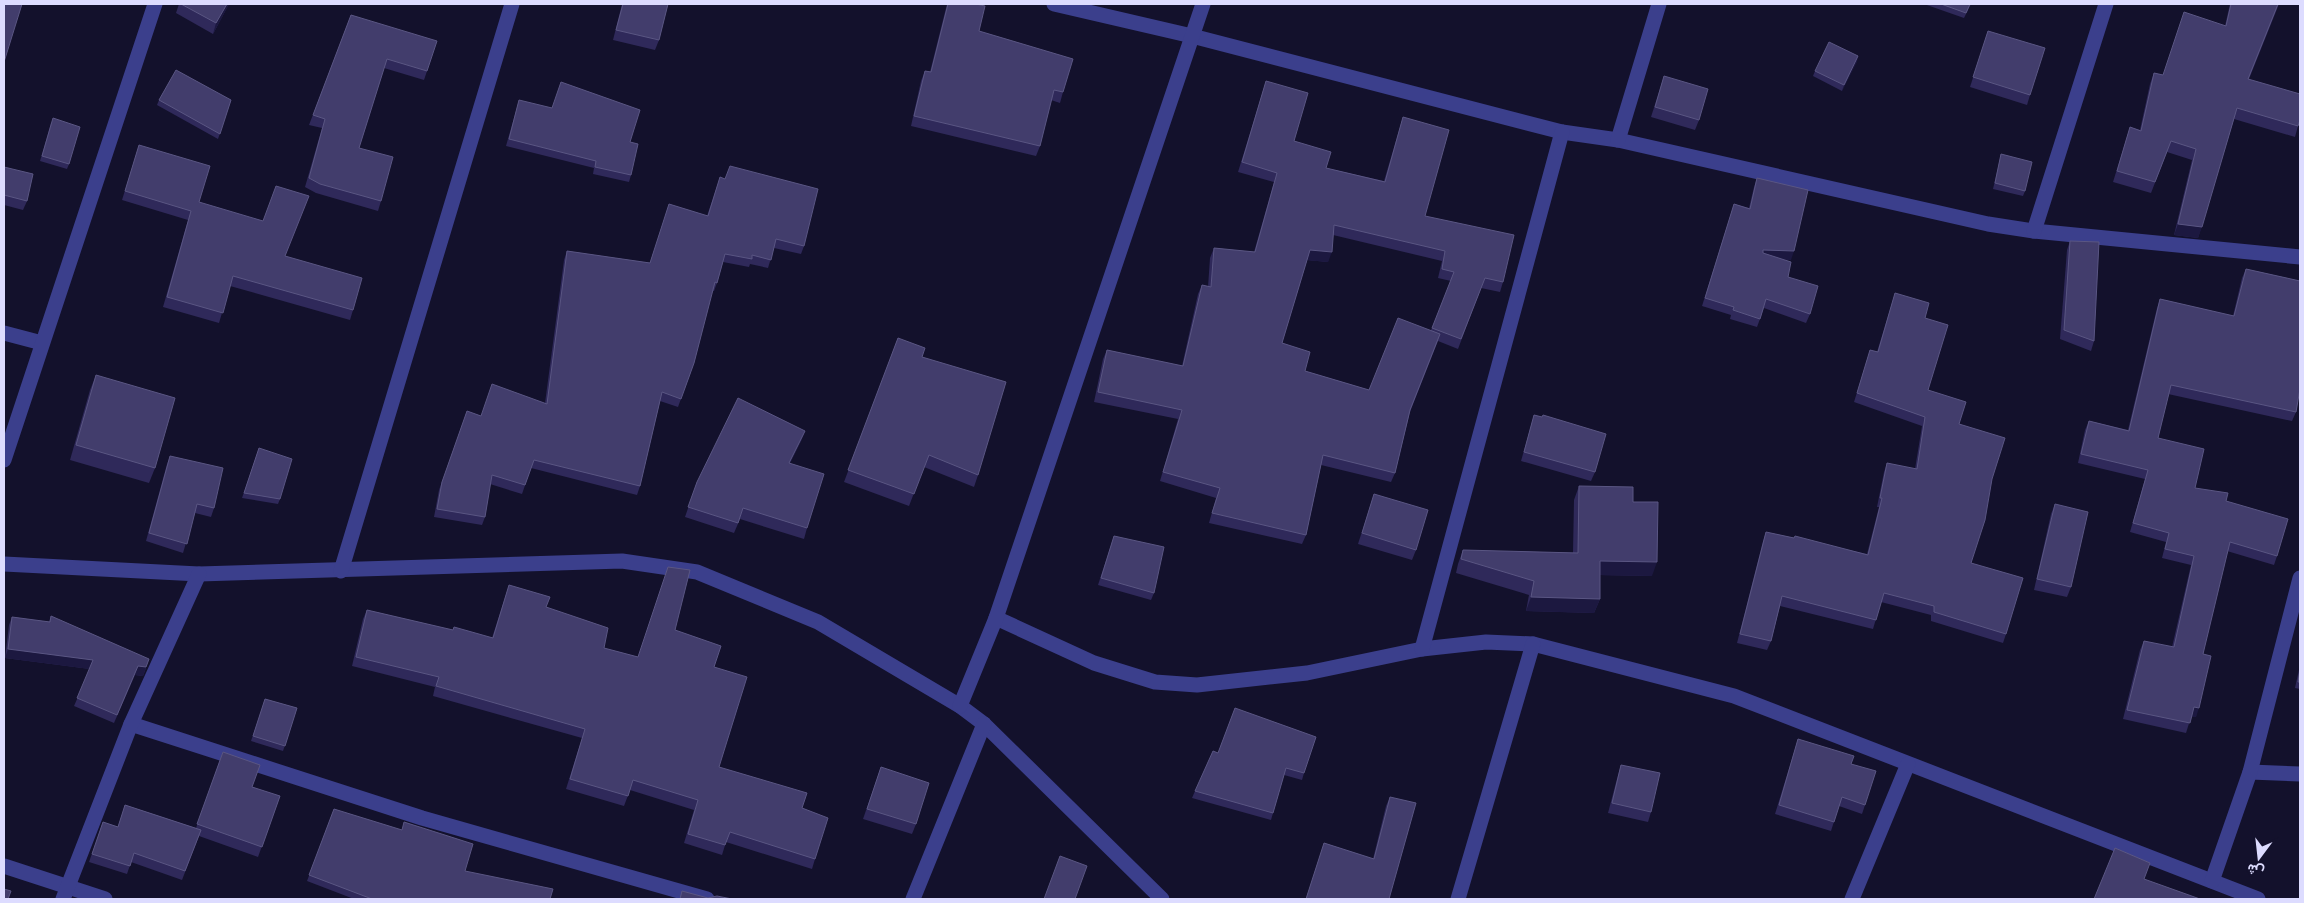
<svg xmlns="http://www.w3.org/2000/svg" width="2304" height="903" viewBox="0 0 2304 903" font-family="'Archivo Narrow',Vazirmatn,sans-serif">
	<rect width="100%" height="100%" fill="#13112c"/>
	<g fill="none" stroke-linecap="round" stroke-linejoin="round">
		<g stroke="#3b3f8c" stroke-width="15">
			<path d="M 1054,4 L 1192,36 L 1562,132 L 1618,140 L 1988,224 L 2034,231 L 2300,257"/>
			<path d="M 1618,140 L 1659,4"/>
			<path d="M 2034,231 L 2106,4"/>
			<path d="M 4,333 L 42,343"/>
			<path d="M 4,460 L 155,4"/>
			<path d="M 4,564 L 199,574 L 622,561 L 697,572 L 818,622 L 960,706 L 984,724 L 1162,899"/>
			<path d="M 341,571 L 512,4"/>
			<path d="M 996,618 L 1094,663 L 1155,682 L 1197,685 L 1307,673 L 1422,649 L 1486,642 L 1533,644 L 1734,696 L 2258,899"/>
			<path d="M 1422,649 L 1562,132"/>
			<path d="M 960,706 L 996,618 L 1203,4"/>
			<path d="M 131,724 L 422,818 L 707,899"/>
			<path d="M 2250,772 L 2300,774"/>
			<path d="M 4,866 L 105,899"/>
			<path d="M 2212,881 L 2250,772 L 2300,578"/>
			<path d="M 63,899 L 131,724 L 199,574"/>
			<path d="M 913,899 L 984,724"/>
			<path d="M 1458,899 L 1533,644"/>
			<path d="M 1852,899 L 1908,764"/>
		</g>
	</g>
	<g fill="#2f295a" fill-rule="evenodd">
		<path d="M 179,4 L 229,4 L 213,34 L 176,13 Z"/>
		<path d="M 622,4 L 668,4 L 659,40 L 655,50 L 613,40 Z"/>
		<path d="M 947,4 L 976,4 L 979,31 L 1063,92 L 1060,103 L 1051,100 L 1040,146 L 1036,156 L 911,126 L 921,81 L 925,71 L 930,72 Z"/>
		<path d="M 1924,4 L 1971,4 L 1964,18 Z"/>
		<path d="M 2230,4 L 2279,4 L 2249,79 L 2298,126 L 2295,137 L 2234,119 L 2198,238 L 2174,235 L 2192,160 L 2167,152 L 2151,193 L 2113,182 L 2130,127 L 2140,130 L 2150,84 L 2154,73 L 2163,75 L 2225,26 Z"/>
		<path d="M 351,15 L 427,71 L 424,80 L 384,68 L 359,148 L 381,201 L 378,211 L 316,193 L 305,187 L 322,128 L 309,125 Z"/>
		<path d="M 1988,31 L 2030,95 L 2027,105 L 1970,87 Z"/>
		<path d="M 1858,56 L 1842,91 L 1813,76 L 1815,71 Z"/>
		<path d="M 1664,76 L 1699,120 L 1695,130 L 1651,117 Z"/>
		<path d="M 1266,81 L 1294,141 L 1326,168 L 1384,181 L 1400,127 L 1403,117 L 1425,216 L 1503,282 L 1500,292 L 1481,288 L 1458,349 L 1438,341 L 1410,412 L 1395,473 L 1391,482 L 1321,465 L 1306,535 L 1302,544 L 1209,523 L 1216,498 L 1160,481 L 1178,419 L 1094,402 L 1103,359 L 1107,350 L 1182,366 L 1198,294 L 1202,285 L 1208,287 L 1210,258 L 1214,248 L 1254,252 L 1274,182 L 1238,172 ZM 1333,235 L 1442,261 L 1438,278 L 1451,281 L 1431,330 L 1369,390 L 1305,371 L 1282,343 L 1307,260 L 1328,262 Z"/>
		<path d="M 159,100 L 231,100 L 218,139 L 157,105 Z"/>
		<path d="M 519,100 L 630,142 L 631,175 L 629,182 L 593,174 L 594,168 L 506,146 Z"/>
		<path d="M 51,123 L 69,164 L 67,169 L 40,161 Z"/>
		<path d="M 139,145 L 199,202 L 285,256 L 353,310 L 350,320 L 230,286 L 219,323 L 163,307 L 188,220 L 122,200 Z"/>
		<path d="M 2001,154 L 2025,191 L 2023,196 L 1993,189 Z"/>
		<path d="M 4,167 L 27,201 L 23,210 L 4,205 Z"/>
		<path d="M 720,177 L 804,246 L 801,254 L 774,248 L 768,268 L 750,264 L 749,267 L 723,262 L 717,283 L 714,291 L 712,291 L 694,363 L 678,407 L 660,401 L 640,486 L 637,495 L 531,468 L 522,494 L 490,484 L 485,517 L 482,525 L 434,517 L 439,490 L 467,411 L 481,416 L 545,403 L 564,260 L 567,251 L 650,263 L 669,204 L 707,216 Z"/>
		<path d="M 1757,178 L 1791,260 L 1783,259 L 1788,277 L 1810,314 L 1806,323 L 1764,308 L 1757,327 L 1730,319 L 1731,315 L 1702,306 L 1734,204 L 1749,208 L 1754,187 Z"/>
		<path d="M 2070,241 L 2094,341 L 2091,351 L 2060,339 L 2067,250 Z"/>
		<path d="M 2246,269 L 2300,281 L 2300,399 L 2298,398 L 2296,412 L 2292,421 L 2168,394 L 2158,438 L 2195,488 L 2226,501 L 2277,556 L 2274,565 L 2227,551 L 2203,654 L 2196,717 L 2191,717 L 2186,733 L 2123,719 L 2140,650 L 2144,641 L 2172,647 L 2191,565 L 2162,558 L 2166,542 L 2130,532 L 2145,479 L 2078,463 L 2085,430 L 2089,421 L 2128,430 L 2157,308 L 2160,299 L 2233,316 L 2242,278 Z"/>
		<path d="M 1895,293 L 1925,318 L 1928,390 L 1959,424 L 1992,479 L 1971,563 L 2006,634 L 2003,643 L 1931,621 L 1931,615 L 1881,602 L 1873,629 L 1780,606 L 1771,641 L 1767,650 L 1737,643 L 1763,541 L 1766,532 L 1867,554 L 1879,507 L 1877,507 L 1884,472 L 1887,463 L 1915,469 L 1922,426 L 1854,402 L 1870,350 L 1877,352 Z"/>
		<path d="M 898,338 L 922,357 L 978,475 L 974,487 L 924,467 L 909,506 L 844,482 Z"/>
		<path d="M 96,375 L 155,468 L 149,483 L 70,460 L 90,390 Z"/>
		<path d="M 1534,415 L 1595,472 L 1591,481 L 1521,461 Z"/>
		<path d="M 805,431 L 801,441 L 790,463 L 807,528 L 804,539 L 740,519 L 734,533 L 685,517 L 697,482 Z"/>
		<path d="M 259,448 L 280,499 L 278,504 L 242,498 Z"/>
		<path d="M 170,456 L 214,508 L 211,517 L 195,513 L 183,553 L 146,541 L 167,464 Z"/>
		<path d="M 1579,486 L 1633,502 L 1652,576 L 1600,575 L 1600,599 L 1594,613 L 1526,611 L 1529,595 L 1456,573 L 1458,564 L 1463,550 L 1573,553 L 1574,500 Z"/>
		<path d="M 1374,494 L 1416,550 L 1412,560 L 1358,544 Z"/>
		<path d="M 2055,504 L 2071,587 L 2067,597 L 2034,590 L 2051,514 Z"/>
		<path d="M 1114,536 L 1154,593 L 1151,600 L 1098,585 Z"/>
		<path d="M 509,585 L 546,607 L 604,648 L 638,657 L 675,630 L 714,667 L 719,767 L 802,808 L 815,859 L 812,869 L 726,842 L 722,855 L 684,843 L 694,810 L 630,790 L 624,806 L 566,789 L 582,738 L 433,696 L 435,687 L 352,666 L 363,619 L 367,610 L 452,630 L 492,638 Z"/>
		<path d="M 51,616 L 146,668 L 143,676 L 135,675 L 114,723 L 74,706 L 90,669 L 5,658 L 9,625 L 12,617 L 49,622 Z"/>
		<path d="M 2300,665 L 2300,689 L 2295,688 Z"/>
		<path d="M 265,699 L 297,708 L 283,751 L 251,741 Z"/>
		<path d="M 1235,708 L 1304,773 L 1302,780 L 1284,775 L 1271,820 L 1192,798 L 1195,791 L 1218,753 Z"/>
		<path d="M 1798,739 L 1851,764 L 1865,805 L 1862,814 L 1839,806 L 1831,831 L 1775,814 Z"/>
		<path d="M 223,752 L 252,787 L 280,796 L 258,857 L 199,836 L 182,880 L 131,862 L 127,874 L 89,862 L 103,822 L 118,827 L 125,805 L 196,828 Z"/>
		<path d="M 1621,765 L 1651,812 L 1648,822 L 1608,813 L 1618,775 Z"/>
		<path d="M 881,767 L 916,824 L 912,834 L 863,819 Z"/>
		<path d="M 1390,797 L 1389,899 L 1306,899 L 1324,843 L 1373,859 L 1386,806 Z"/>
		<path d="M 334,809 L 465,871 L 550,899 L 354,899 L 307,881 Z"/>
	</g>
	<g fill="#1c1840">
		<path d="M 227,4 L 229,4 L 213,34 L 216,23 Z"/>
		<path d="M 1858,56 L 1857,62 L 1842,91 L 1844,85 Z"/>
		<path d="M 2178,224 L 2202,227 L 2198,238 L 2174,235 Z"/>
		<path d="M 1310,250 L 1332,252 L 1328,262 L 1306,260 Z"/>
		<path d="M 1763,250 L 1794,251 L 1791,260 L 1760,259 Z"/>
		<path d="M 805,431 L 801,441 L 785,473 L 789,463 Z"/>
		<path d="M 1600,561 L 1657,562 L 1652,576 L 1595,575 Z"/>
		<path d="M 1531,597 L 1600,599 L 1594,613 L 1526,611 Z"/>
		<path d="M 8,649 L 93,660 L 90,669 L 5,658 Z"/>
		<path d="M 149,659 L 143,676 L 135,675 L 114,723 L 138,666 Z"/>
		<path d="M 2194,707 L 2199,708 L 2196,717 L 2190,717 Z"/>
	</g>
	<g fill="#423d6c" stroke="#5a5683">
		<path d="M 4,4 L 22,4 L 4,62 Z"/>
		<path d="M 181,4 L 227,4 L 216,23 Z"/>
		<path d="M 623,4 L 668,4 L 659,40 L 616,30 Z"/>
		<path d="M 948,4 L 976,4 L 985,6 L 979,31 L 1073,59 L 1063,92 L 1054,90 L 1040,146 L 914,116 L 925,71 L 931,72 Z"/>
		<path d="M 1941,4 L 1970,4 L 1966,13 Z"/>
		<path d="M 2231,4 L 2278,4 L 2248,79 L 2300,94 L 2300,120 L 2298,126 L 2237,108 L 2202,227 L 2178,224 L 2196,149 L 2171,141 L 2155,182 L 2117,171 L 2130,127 L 2141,131 L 2154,73 L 2163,75 L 2184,12 L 2226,26 Z"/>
		<path d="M 351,15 L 437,41 L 427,71 L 387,59 L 359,148 L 393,157 L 381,201 L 320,184 L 309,178 L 325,119 L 313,115 Z"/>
		<path d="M 1988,31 L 2045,48 L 2030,95 L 1973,77 Z"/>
		<path d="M 1829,42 L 1858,56 L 1844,85 L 1815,71 Z"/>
		<path d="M 176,70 L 231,100 L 220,134 L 159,100 Z"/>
		<path d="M 1664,76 L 1708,89 L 1699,120 L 1655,107 Z"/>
		<path d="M 1266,81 L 1308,93 L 1294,141 L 1331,152 L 1326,168 L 1385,182 L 1403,117 L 1449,130 L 1425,216 L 1514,235 L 1503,282 L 1485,278 L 1461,339 L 1432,328 L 1454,272 L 1442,269 L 1445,251 L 1334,225 L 1332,252 L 1310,250 L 1282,343 L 1310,352 L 1305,371 L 1369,390 L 1398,318 L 1440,334 L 1410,410 L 1395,473 L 1323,455 L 1306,535 L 1212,513 L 1220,488 L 1163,472 L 1182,410 L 1098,392 L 1107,350 L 1183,366 L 1202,285 L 1211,287 L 1214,248 L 1255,252 L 1277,173 L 1242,162 Z"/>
		<path d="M 561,82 L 640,110 L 630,142 L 638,144 L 631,175 L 595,167 L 596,161 L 509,139 L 519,100 L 552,108 Z"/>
		<path d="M 53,118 L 80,127 L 69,164 L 42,156 Z"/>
		<path d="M 139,145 L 210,166 L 199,202 L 263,221 L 276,186 L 309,196 L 285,256 L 362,278 L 353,310 L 233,276 L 223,313 L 167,297 L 191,211 L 125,191 Z"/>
		<path d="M 2001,154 L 2032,162 L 2025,191 L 1995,183 Z"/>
		<path d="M 730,166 L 818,189 L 804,246 L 776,239 L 771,260 L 752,255 L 752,259 L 725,254 L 717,283 L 715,282 L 694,363 L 681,399 L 662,392 L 640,486 L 534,460 L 525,485 L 492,475 L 485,517 L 437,509 L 442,482 L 467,411 L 481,416 L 492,384 L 547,404 L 567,251 L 650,263 L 669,204 L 708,216 L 720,177 L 725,179 Z"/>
		<path d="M 4,167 L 33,174 L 27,201 L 4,195 Z"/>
		<path d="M 1757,178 L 1808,190 L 1794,251 L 1763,250 L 1763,253 L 1791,262 L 1788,277 L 1818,286 L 1810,314 L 1766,299 L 1760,319 L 1733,310 L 1734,307 L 1705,298 L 1734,204 L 1750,209 Z"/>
		<path d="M 2070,241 L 2099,242 L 2094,341 L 2064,330 Z"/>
		<path d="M 2246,269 L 2300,281 L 2300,389 L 2296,412 L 2171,385 L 2158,438 L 2204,449 L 2195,488 L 2228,493 L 2226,501 L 2288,519 L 2277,556 L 2230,542 L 2203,654 L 2211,656 L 2199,708 L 2194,707 L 2190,723 L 2127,710 L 2144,641 L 2174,647 L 2194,556 L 2165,549 L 2169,533 L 2133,523 L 2148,470 L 2081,454 L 2089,421 L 2129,431 L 2160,299 L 2234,316 Z"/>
		<path d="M 1895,293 L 1929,303 L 1925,318 L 1948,325 L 1928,390 L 1966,402 L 1959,424 L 2005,438 L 1992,479 L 1985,520 L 1971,563 L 2023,578 L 2006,634 L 1934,612 L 1934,606 L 1884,593 L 1876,620 L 1782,596 L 1771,641 L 1740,634 L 1766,532 L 1794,538 L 1795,536 L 1868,555 L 1882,498 L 1880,498 L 1887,463 L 1917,469 L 1925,417 L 1857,393 L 1870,350 L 1878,352 Z"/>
		<path d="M 898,338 L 925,348 L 922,357 L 1006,382 L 978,475 L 929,455 L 914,494 L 848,470 Z"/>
		<path d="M 96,375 L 175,398 L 155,468 L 76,445 Z"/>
		<path d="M 738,398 L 805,431 L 789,463 L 824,474 L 807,528 L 743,508 L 738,523 L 688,507 L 697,482 Z"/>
		<path d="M 1534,415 L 1542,417 L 1543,415 L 1606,434 L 1595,472 L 1524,452 Z"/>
		<path d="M 259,448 L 292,459 L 280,499 L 244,493 Z"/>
		<path d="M 170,456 L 223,468 L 214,508 L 197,504 L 187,544 L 149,533 Z"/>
		<path d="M 1579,486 L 1633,487 L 1633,502 L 1658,502 L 1657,562 L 1600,561 L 1600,599 L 1531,597 L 1534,581 L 1461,559 L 1463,550 L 1578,553 Z"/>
		<path d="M 1374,494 L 1428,510 L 1416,550 L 1362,533 Z"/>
		<path d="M 2055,504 L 2088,512 L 2071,587 L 2037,579 Z"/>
		<path d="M 1114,536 L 1164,547 L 1154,593 L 1101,578 Z"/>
		<path d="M 668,567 L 690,570 L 675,630 L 721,646 L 714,667 L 747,677 L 719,767 L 807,793 L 802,808 L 828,818 L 815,859 L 730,832 L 725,845 L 688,834 L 698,800 L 633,780 L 628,796 L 570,779 L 585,729 L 436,686 L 439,677 L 356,657 L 367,610 L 453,630 L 454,627 L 493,638 L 509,585 L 550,597 L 546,607 L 608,628 L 604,648 L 638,657 Z"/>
		<path d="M 51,616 L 149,659 L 146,667 L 138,666 L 117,715 L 77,698 L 93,660 L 8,649 L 12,617 L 50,622 Z"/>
		<path d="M 2300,670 L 2300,682 L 2298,682 Z"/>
		<path d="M 265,699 L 297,708 L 285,746 L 253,736 Z"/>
		<path d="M 1235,708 L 1316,737 L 1304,773 L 1286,768 L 1273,813 L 1195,791 L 1213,751 L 1218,753 Z"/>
		<path d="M 1798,739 L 1854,756 L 1851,764 L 1876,771 L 1865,805 L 1842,797 L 1834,822 L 1779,805 Z"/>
		<path d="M 223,752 L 260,765 L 252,787 L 280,796 L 262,847 L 197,824 Z"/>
		<path d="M 1621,765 L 1660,773 L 1651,812 L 1612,803 Z"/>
		<path d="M 881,767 L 929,783 L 916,824 L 867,809 Z"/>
		<path d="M 1390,797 L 1416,803 L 1389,899 L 1306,899 L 1324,843 L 1374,859 Z"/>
		<path d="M 125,805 L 201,830 L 185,871 L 134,853 L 130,866 L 92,854 L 103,822 L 118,827 Z"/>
		<path d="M 334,809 L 402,830 L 404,822 L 473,844 L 465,871 L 553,889 L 550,899 L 372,899 L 309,875 Z"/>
		<path d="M 2115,848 L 2150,863 L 2144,879 L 2200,899 L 2094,899 Z"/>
		<path d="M 1060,856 L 1087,866 L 1075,899 L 1044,899 Z"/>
		<path d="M 4,889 L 11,891 L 8,899 L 4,899 Z"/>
		<path d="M 682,891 L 708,898 L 717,896 L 732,899 L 680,899 Z"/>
	</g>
	<rect width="2304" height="903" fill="none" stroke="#dddcff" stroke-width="10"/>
	<g transform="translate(2259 858) rotate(195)" stroke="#13112c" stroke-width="4" paint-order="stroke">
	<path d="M0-4L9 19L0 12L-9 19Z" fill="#dddcff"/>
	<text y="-8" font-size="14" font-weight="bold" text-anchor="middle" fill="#dddcff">ش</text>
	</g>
</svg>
